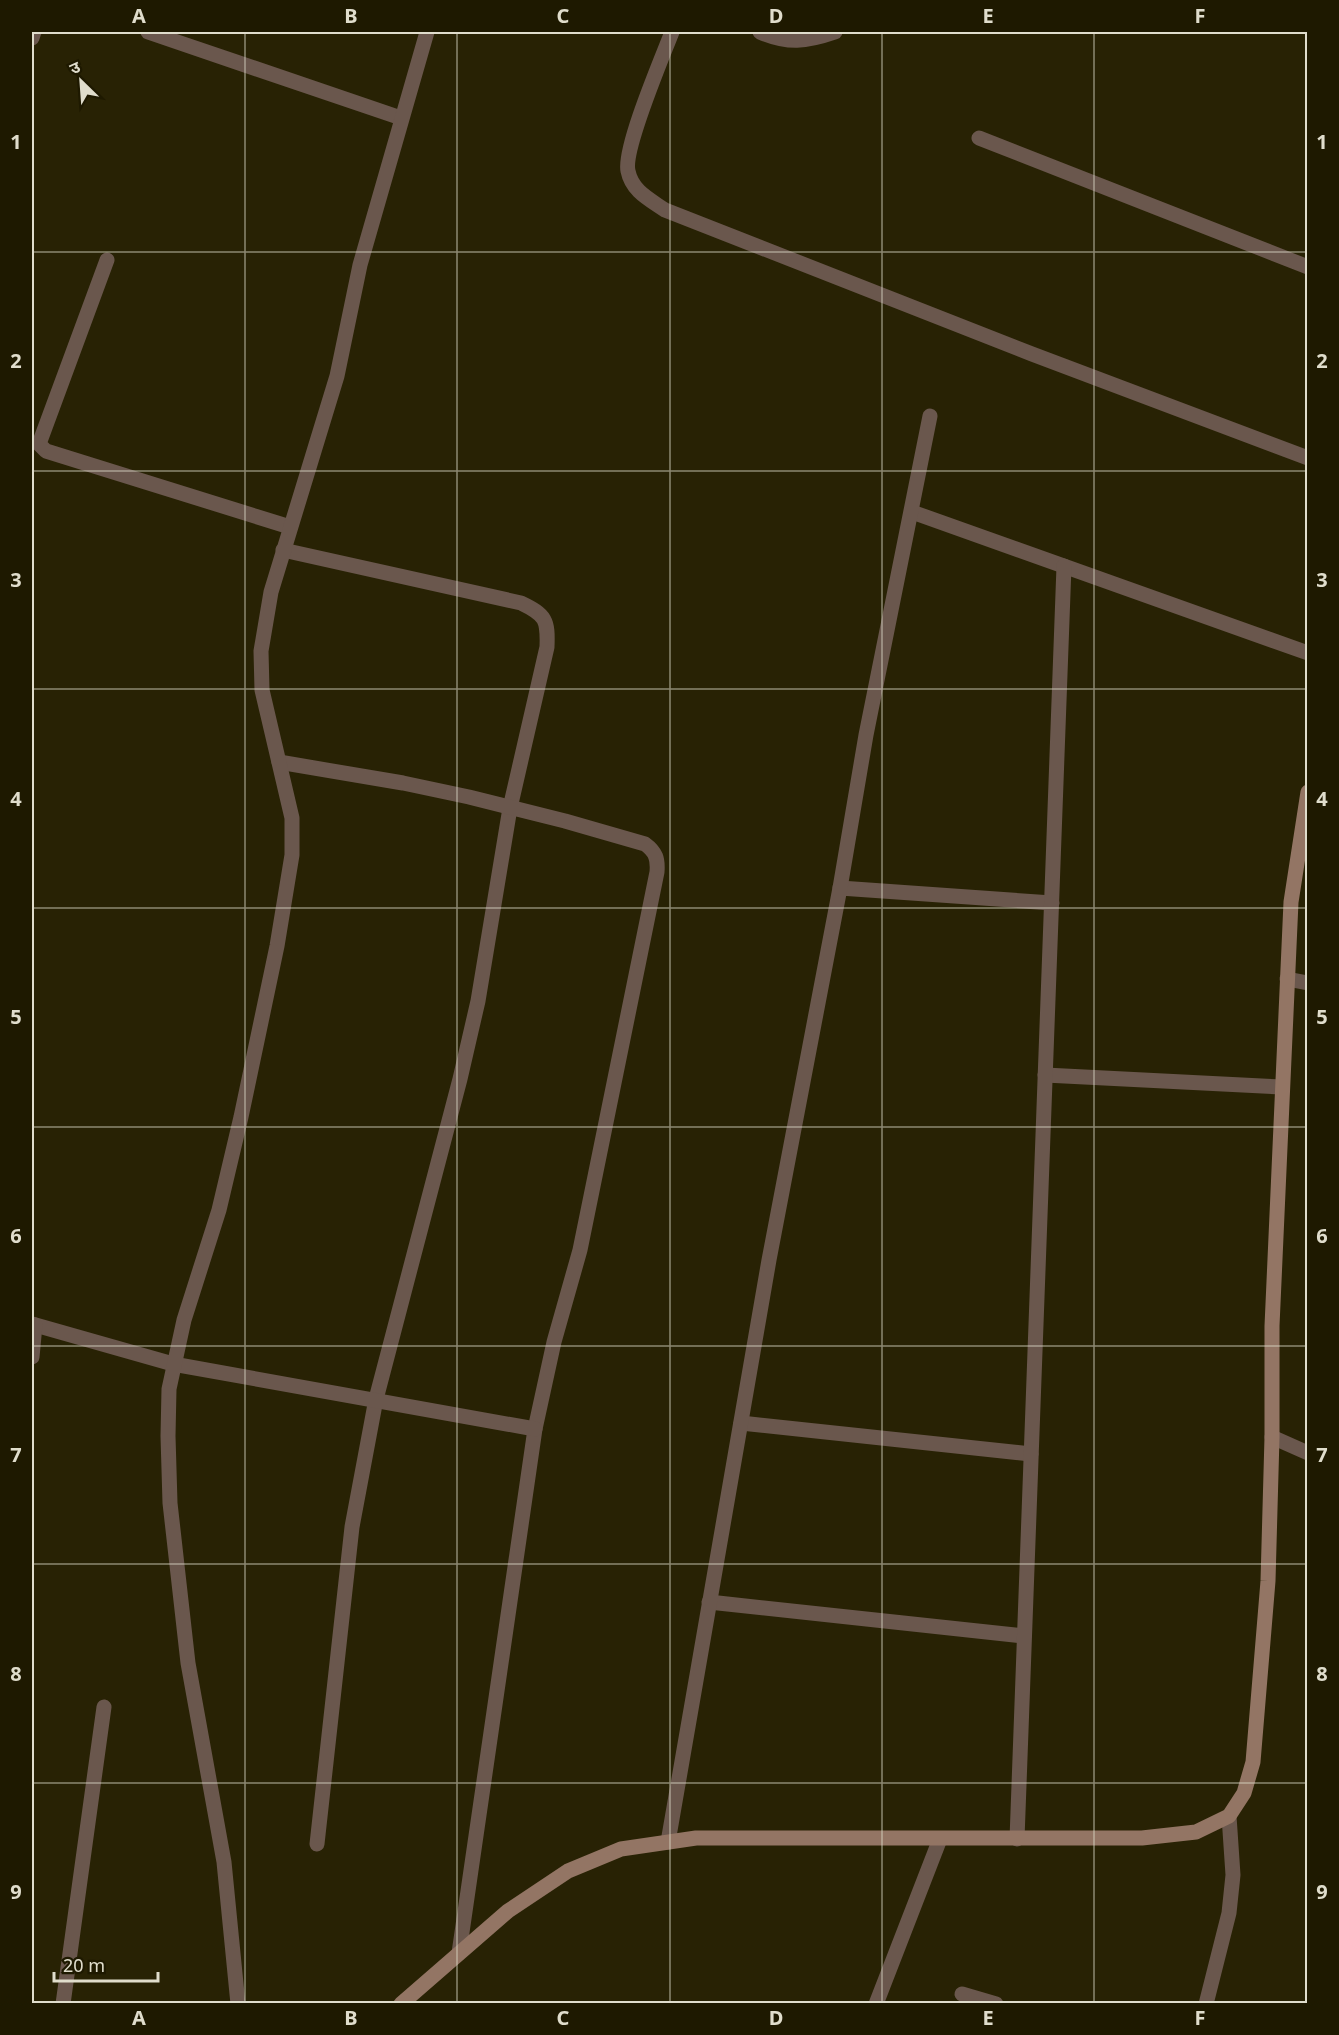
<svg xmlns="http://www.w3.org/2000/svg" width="1339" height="2035" viewBox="0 0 1339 2035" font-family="'Noto Sans','Noto Sans Devanagari',sans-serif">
	<rect width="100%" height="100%" fill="#282204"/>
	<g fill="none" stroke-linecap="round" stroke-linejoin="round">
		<g stroke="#6a574d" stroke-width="15">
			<path d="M 148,32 L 401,118"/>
			<path d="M 672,32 C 662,58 623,149 628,171 C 632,191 649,199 665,210 L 1032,354 L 1308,458"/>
			<path d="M 760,32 C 788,44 806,42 835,32"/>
			<path d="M 32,38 L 34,32"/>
			<path d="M 979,138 L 1308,267"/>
			<path d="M 107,260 L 39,444 L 46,451 L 290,527"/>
			<path d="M 912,512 L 1308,653"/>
			<path d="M 283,550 L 521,603 C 546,615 548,620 547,647 L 510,808 L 478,1001 L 460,1079 L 376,1399 L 352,1527 L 317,1844"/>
			<path d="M 279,762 L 403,783 L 469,797 L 565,821 L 645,844 C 656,852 658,859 657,872 L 580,1250 L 554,1342 L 535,1429 L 459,1953"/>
			<path d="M 840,888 L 1052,903"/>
			<path d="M 1287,979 L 1308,983"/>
			<path d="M 1045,1075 L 1282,1087"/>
			<path d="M 32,1324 L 173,1364 L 535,1429"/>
			<path d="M 32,1357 L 35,1325"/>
			<path d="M 741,1423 L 1031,1454"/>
			<path d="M 1272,1437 L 1308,1453"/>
			<path d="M 709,1602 L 1024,1636"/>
			<path d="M 1017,1839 L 1064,566"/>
			<path d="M 668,1842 L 769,1260 L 840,888 L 866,735 L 930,416"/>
			<path d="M 962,1994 L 996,2004"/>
			<path d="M 63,2004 L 104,1707"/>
			<path d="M 238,2004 L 224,1862 L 188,1663 L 170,1503 L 168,1436 L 169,1389 L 184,1320 L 219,1210 L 241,1117 L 277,946 L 292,855 L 292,818 L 262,690 L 261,651 L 271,592 L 337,376 L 360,265 L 427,32"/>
			<path d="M 876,2004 L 940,1839"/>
			<path d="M 1206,2004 L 1229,1913 L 1233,1875 L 1229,1816"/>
		</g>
		<path stroke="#937564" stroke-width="15" d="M 401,2004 L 508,1911 L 568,1871 L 621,1849 L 696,1838 L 1142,1838 L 1196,1832 L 1229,1816 L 1244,1793 L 1253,1762 L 1268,1581 L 1272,1437 L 1272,1326 L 1291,902 L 1308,792"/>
	</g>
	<path fill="none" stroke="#e0ddcc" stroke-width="1.5" stroke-opacity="0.55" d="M 245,32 L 245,2004M 457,32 L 457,2004M 670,32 L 670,2004M 882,32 L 882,2004M 1094,32 L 1094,2004M 32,252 L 1308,252M 32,471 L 1308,471M 32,689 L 1308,689M 32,908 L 1308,908M 32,1127 L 1308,1127M 32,1346 L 1308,1346M 32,1564 L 1308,1564M 32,1783 L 1308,1783"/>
	<rect width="1339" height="2035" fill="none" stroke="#1e1900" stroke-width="66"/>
	<g transform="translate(81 81) rotate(335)" stroke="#1e1900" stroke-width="4.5" paint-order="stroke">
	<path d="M0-4.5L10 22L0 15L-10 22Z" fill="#e0ddcc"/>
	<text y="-9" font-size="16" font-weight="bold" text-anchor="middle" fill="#e0ddcc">उ</text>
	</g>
	<path d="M54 1972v9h104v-9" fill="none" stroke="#e0ddcc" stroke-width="3"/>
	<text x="63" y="1972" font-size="18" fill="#e0ddcc" stroke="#1e1900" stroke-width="4.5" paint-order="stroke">20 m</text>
	<rect x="33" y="33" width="1273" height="1969" fill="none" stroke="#e0ddcc" stroke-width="2"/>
	<g font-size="20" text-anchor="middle" font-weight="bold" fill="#e0ddcc">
		<text x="139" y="23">A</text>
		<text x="351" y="23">B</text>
		<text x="563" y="23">C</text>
		<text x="776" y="23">D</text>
		<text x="988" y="23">E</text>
		<text x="1200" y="23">F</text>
		<text x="16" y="149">1</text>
		<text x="1322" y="149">1</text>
		<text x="16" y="368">2</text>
		<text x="1322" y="368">2</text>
		<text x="16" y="587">3</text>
		<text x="1322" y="587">3</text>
		<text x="16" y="806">4</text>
		<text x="1322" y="806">4</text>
		<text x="16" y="1024">5</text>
		<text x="1322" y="1024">5</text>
		<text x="16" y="1243">6</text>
		<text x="1322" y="1243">6</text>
		<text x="16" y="1462">7</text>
		<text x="1322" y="1462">7</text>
		<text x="16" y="1681">8</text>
		<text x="1322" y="1681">8</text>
		<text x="16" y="1899">9</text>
		<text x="1322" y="1899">9</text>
		<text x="139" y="2025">A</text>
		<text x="351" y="2025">B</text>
		<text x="563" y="2025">C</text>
		<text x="776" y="2025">D</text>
		<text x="988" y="2025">E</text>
		<text x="1200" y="2025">F</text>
	</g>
</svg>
